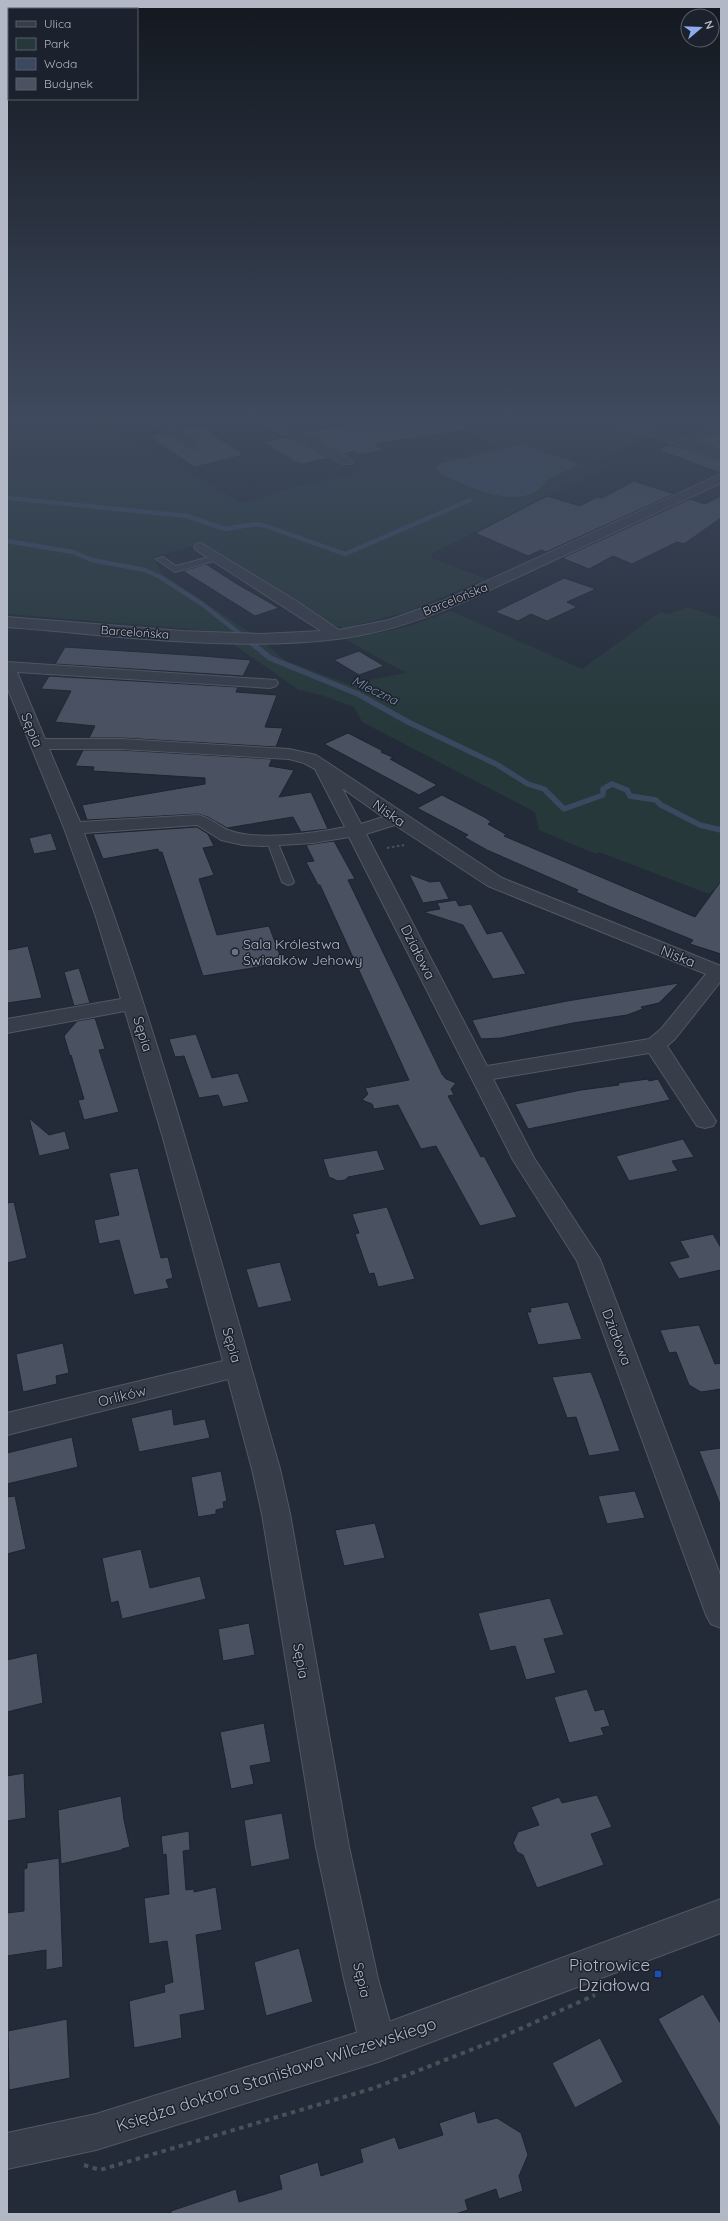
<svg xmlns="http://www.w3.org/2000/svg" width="728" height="2221" viewBox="0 0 728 2221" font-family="Quicksand,sans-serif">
	<rect width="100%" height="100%" fill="#232b38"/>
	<g fill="#26383a" fill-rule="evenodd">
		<path d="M 7,420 L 59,420 L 7,426 Z"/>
		<path d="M 112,420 L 159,420 L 107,426 L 242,503 L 282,490 L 360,473 L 369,468 L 433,460 L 494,447 L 472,433 L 507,424 L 503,420 L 605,420 L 651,435 L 594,462 L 607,467 L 432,553 L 431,558 L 486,579 L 407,612 L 345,628 L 326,624 L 309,612 L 308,607 L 203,543 L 154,557 L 161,573 L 252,634 L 7,614 L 7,433 ZM 520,444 L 579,465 L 552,477 L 535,492 L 498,496 L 441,475 L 435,468 L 442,463 Z"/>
		<path d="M 687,607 L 721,618 L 721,891 L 714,889 L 709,894 L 599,852 L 596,854 L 539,830 L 535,812 L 362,722 L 354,707 L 321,695 L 299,690 L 233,644 L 265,643 L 284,660 L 348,684 L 406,673 L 346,640 L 407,627 L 451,611 L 582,669 L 660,612 L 669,614 Z"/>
	</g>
	<path fill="#3a4860" d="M 521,444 L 579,464 C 570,470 560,473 551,478 C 545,482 541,488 535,492 C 506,507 469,485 441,475 L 435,468 L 442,463 Z"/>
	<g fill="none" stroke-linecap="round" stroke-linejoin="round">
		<g stroke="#3a4860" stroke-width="4.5">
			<path d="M 7,498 L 187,516 L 225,529 L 256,524 L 263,525 L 345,554 L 470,500"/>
			<path d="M 7,541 L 73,552 L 92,560 L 145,570 L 160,577 L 202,604 L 244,637"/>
		</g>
		<path stroke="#3a4860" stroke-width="5.5" d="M 243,636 L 270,658 L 358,694 L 408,722 L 496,764 L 528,784 L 544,789 L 564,809 L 603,795 L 603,789 L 612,784 L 627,790 L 630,796 L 656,800 L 661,805 L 700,825 L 721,830"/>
	</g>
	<g fill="#4a5262" stroke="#1e242f">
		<path d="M 372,420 L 466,420 L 467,430 L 375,444 L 383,450 L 359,455 L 354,451 L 344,454 L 306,432 Z"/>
		<path d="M 199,425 L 244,455 L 194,467 L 149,436 L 167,432 L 191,448 L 198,448 L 199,442 L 179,429 Z"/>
		<path d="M 721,430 L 721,450 L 694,441 Z"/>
		<path d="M 285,437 L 302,442 L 329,458 L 302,464 L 295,462 L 264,442 Z"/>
		<path d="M 669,444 L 721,461 L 721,473 L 658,450 Z"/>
		<path d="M 634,481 L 674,494 L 546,552 L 541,550 L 528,556 L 475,533 L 547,496 L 580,506 L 597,497 L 602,498 Z"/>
		<path d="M 721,496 L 721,518 L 684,544 L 677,542 L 632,564 L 613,556 L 589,569 L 562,558 L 690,499 L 705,504 Z"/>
		<path d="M 206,564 L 237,584 L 279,608 L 255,616 L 183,571 Z"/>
		<path d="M 564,578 L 596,589 L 567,602 L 577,607 L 547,621 L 531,614 L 518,621 L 495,612 Z"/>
		<path d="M 65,647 L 202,656 L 251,660 L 243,676 L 55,664 Z"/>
		<path d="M 359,651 L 384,666 L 359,675 L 334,660 Z"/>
		<path d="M 49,676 L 238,687 L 236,692 L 277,695 L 265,727 L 283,728 L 276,747 L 121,738 L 89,738 L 95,726 L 55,722 L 71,691 L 41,689 Z"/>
		<path d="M 348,733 L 383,751 L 381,752 L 394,758 L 390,759 L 437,785 L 419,795 L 324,744 Z"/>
		<path d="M 83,750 L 121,750 L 272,759 L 269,766 L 294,770 L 279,797 L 311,792 L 328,829 L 301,832 L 293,817 L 227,828 L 208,817 L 198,814 L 87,820 L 82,805 L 205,784 L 205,778 L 93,771 L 94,767 L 75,766 Z"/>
		<path d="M 442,795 L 486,818 L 491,822 L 488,824 L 507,835 L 504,836 L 695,917 L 721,881 L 721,954 L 690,944 L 693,940 L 611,907 L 576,892 L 578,890 L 487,850 L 464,837 L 468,835 L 417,808 Z"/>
		<path d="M 197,827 L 208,834 L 214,846 L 203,848 L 214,875 L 199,879 L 217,935 L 269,926 L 283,963 L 203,976 L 162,852 L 159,852 L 158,849 L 103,859 L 93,834 Z"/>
		<path d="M 51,833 L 57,850 L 34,854 L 29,838 Z"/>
		<path d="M 334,841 L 355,879 L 348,880 L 442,1074 L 446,1079 L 456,1083 L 451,1089 L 454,1095 L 448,1096 L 481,1157 L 484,1156 L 517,1217 L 480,1226 L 436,1146 L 421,1149 L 398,1105 L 374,1109 L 372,1104 L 362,1100 L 368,1094 L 365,1088 L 409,1080 L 320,885 L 318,885 L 306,862 L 314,861 L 306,845 Z"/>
		<path d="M 409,874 L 430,882 L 440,881 L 449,899 L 423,903 Z"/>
		<path d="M 456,900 L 459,906 L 471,904 L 487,934 L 502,931 L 526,974 L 493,979 L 463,925 L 423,912 L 440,909 L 437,903 Z"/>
		<path d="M 28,946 L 42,998 L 7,1003 L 7,950 Z"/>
		<path d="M 79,968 L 90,1003 L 74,1006 L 64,972 Z"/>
		<path d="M 679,983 L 659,1003 L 641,1007 L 643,1009 L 627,1015 L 573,1023 L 501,1038 L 481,1039 L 472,1020 L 567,1001 Z"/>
		<path d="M 95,1018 L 105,1049 L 99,1050 L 119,1112 L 84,1120 L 78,1100 L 84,1099 L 71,1055 L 70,1056 L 64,1036 L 77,1021 Z"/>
		<path d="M 196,1034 L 212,1078 L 238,1073 L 249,1102 L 223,1107 L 218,1095 L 199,1098 L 184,1056 L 175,1057 L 169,1039 Z"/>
		<path d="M 648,1079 L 649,1081 L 658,1079 L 670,1100 L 528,1129 L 515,1104 L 581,1090 L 619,1085 L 618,1083 Z"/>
		<path d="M 29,1118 L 49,1135 L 65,1131 L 70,1149 L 39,1156 Z"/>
		<path d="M 683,1139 L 694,1157 L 672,1161 L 678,1171 L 629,1181 L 616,1156 Z"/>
		<path d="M 377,1150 L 385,1170 L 348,1177 L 345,1180 L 338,1181 L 329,1177 L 323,1159 Z"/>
		<path d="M 138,1168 L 161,1258 L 168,1257 L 173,1278 L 166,1280 L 169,1288 L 134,1295 L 119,1240 L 99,1244 L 94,1220 L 119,1215 L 109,1173 Z"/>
		<path d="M 14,1202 L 27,1258 L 7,1263 L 7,1203 Z"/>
		<path d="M 387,1207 L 415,1279 L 378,1287 L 374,1273 L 369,1274 L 355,1234 L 359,1233 L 352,1214 Z"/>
		<path d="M 713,1234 L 721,1248 L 721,1270 L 679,1279 L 669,1262 L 689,1257 L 680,1241 Z"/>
		<path d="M 280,1262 L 292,1301 L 258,1308 L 246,1269 Z"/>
		<path d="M 568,1302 L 582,1339 L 538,1345 L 527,1312 L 531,1312 L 530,1308 Z"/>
		<path d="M 699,1325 L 715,1364 L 721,1363 L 721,1389 L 701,1392 L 689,1385 L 676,1352 L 669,1353 L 660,1330 Z"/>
		<path d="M 63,1343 L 69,1373 L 56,1376 L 57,1384 L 23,1392 L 16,1354 Z"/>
		<path d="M 591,1372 L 603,1403 L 620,1451 L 589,1456 L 576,1417 L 567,1418 L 552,1377 Z"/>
		<path d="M 172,1409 L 174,1425 L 205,1419 L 210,1438 L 139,1452 L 131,1418 Z"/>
		<path d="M 72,1437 L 78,1467 L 7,1484 L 7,1453 Z"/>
		<path d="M 721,1448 L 721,1504 L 720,1504 L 699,1451 Z"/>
		<path d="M 221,1471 L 227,1501 L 223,1502 L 224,1508 L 216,1510 L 216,1514 L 198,1517 L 191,1477 Z"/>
		<path d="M 635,1491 L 645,1518 L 607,1524 L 598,1496 Z"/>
		<path d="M 15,1496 L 26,1549 L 7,1554 L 7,1497 Z"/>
		<path d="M 375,1523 L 385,1558 L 344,1566 L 335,1530 Z"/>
		<path d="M 141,1549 L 150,1588 L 200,1576 L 206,1599 L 122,1619 L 118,1601 L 111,1603 L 102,1558 Z"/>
		<path d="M 550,1598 L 564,1635 L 544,1639 L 556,1673 L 526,1680 L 515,1646 L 490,1651 L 478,1613 Z"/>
		<path d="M 249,1623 L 255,1655 L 223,1661 L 218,1629 Z"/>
		<path d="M 37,1653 L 43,1703 L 7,1712 L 7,1660 Z"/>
		<path d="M 587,1689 L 595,1711 L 604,1709 L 610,1726 L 601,1728 L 604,1735 L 569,1743 L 554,1697 Z"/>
		<path d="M 264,1723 L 271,1762 L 250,1766 L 254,1784 L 231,1789 L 220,1732 Z"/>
		<path d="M 24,1773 L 26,1818 L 7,1821 L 7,1776 Z"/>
		<path d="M 597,1795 L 612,1827 L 591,1834 L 604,1865 L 537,1888 L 523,1855 L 517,1852 L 513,1843 L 518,1832 L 539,1825 L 531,1807 L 559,1797 L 562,1803 Z"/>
		<path d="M 121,1796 L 124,1820 L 130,1847 L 122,1849 L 122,1850 L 61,1864 L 58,1810 Z"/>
		<path d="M 282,1813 L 290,1859 L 251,1867 L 244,1820 Z"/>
		<path d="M 189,1831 L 190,1850 L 183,1851 L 186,1890 L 194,1889 L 194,1892 L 216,1887 L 222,1930 L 196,1935 L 205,2010 L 180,2015 L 182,2038 L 134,2048 L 129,2001 L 165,1992 L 164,1985 L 173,1982 L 167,1941 L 149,1944 L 144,1898 L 169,1894 L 166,1854 L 163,1855 L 161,1836 Z"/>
		<path d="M 59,1858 L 63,1967 L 46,1970 L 46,1950 L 7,1956 L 7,1913 L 24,1911 L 24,1869 L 27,1868 L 27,1863 Z"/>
		<path d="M 299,1948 L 313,2002 L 266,2016 L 254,1962 Z"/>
		<path d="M 703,1994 L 721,2024 L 721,2129 L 658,2019 Z"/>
		<path d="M 67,2019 L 70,2078 L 9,2090 L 8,2031 Z"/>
		<path d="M 600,2038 L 623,2082 L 575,2108 L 552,2063 Z"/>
		<path d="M 475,2111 L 478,2123 L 497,2118 L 521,2133 L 528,2155 L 519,2176 L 523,2191 L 499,2199 L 496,2189 L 465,2200 L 468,2210 L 455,2214 L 171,2214 L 171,2211 L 236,2189 L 239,2202 L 282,2189 L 279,2175 L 318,2162 L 321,2176 L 363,2162 L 360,2149 L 395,2137 L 399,2149 L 443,2135 L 439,2123 Z"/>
	</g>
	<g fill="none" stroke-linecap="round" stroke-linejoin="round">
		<defs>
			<g id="service">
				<path d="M 161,420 L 170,420 L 167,423 L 198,443 L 198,447 L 192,447 L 158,424 L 157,422 Z"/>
				<path d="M 721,423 L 721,428 L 683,444 L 676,442 Z"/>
				<path d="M 217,555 L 221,557 L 220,559 L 175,572 L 156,559 L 163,557 L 176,566 Z"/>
				<path d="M 272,838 L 277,841 L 294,882 L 292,884 L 288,885 L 282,882 L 267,841 Z"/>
			</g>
			<g id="minor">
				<path d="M 260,420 L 274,420 L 291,429 L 311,435 L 353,461 L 351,464 L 343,464 L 303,441 L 283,435 Z"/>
				<path d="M 612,420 L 629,420 L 721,452 L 721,460 L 614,423 Z"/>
				<path d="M 721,474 L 721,483 C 660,511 598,540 537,568 C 473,598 408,631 337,639 C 232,652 112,635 7,627 L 7,617 L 183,631 L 262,634 L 321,631 L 196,550 L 194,547 L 196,544 L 201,543 L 298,602 L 339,630 L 389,620 L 445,600 Z"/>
				<path d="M 7,662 L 276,680 L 278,683 L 276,686 L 270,688 L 17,672 L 45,739 L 121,739 L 289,749 L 316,755 L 502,878 L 721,966 L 721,981 L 675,1039 L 667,1046 L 716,1121 L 713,1126 L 705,1128 L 697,1126 L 649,1053 L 493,1079 L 534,1158 L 600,1259 L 721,1577 L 721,1628 L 711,1624 L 706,1615 L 577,1261 L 513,1160 L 349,837 L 313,843 L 263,846 L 243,845 L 221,840 L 197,825 L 84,833 C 162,1040 219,1256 280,1469 L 290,1514 L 349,1847 L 378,1979 L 396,2044 L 390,2056 L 378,2062 L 366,2056 L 360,2044 L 344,1979 L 316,1847 L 262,1514 L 252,1469 L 228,1379 L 7,1435 L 7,1413 L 223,1361 L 163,1138 L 125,1011 L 7,1033 L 7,1019 L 121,999 L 96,917 L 64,828 L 7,687 ZM 49,749 L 121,749 L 289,759 L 304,763 L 315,769 L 345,827 C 316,833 258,841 231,831 C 218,827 213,818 198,815 L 80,822 ZM 342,788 L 383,817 L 361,824 ZM 395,825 L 488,886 L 706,974 L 661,1029 L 649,1039 L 487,1066 L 366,834 Z"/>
			</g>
			<path id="tertiary" d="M 721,1899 L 721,1933 L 378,2062 L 96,2150 L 7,2169 L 7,2133 L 96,2114 L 378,2026 Z"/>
		</defs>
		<use href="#service" stroke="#525863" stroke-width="2"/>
		<use href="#minor" stroke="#525863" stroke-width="2"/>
		<use href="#tertiary" stroke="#525863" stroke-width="2"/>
		<path stroke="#435356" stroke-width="2" stroke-dasharray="2.5 2.5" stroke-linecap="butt" d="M 387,848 L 404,845"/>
		<path stroke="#435356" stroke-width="4" stroke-dasharray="4.5 4.5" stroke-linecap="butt" d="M 84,2165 L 100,2170 L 374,2088 L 491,2042 L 595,1995"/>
		<use href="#service" fill="#373d49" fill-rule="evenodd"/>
		<use href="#minor" fill="#373d49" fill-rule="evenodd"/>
		<use href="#tertiary" fill="#373d49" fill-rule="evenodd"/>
		<path stroke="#59616f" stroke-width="2" stroke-dasharray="2.5 2.5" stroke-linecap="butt" d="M 7,431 L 95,420"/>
	</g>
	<linearGradient id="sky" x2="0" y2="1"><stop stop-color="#13181f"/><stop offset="0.57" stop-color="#3f4a5e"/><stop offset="1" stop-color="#3f4a5e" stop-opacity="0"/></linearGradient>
	<rect width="728" height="731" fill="url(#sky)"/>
	<circle fill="#6b7280" stroke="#1c222d" stroke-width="1.5" cx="235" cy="952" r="4"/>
	<rect fill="#1a4fb4" stroke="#1c222d" stroke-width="1.5" x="654" y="1970" width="8" height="8" rx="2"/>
	<g text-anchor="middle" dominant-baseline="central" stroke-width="3" stroke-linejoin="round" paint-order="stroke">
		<g font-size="12" fill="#b2b8c5" stroke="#1c222d">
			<text transform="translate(455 599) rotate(-22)">Barcelońska</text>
			<text transform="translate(135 632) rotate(4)">Barcelońska</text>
		</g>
		<g font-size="13" font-style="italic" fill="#7c8daa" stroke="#1c222d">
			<text transform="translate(375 690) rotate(26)">Mleczna</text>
		</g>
		<g font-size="14" fill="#b2b8c5" stroke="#1c222d">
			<text transform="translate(32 730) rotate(68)">Sępia</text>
			<text transform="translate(389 813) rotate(35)">Niska</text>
			<text transform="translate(418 952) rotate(63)">Działowa</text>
			<text transform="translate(678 956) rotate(22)">Niska</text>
			<text transform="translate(143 1034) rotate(73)">Sępia</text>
			<text transform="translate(617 1337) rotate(69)">Działowa</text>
			<text transform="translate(232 1345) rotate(74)">Sępia</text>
			<text transform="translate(122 1396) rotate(-14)">Orlików</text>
			<text transform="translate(301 1661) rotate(80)">Sępia</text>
			<text transform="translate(362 1980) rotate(77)">Sępia</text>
		</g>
		<g font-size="14" fill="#b2b8c5" stroke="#1c222d" text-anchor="start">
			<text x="243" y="944">Sala Królestwa<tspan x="243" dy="16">Świadków Jehowy</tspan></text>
		</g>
		<g font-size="17" fill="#b2b8c5" stroke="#1c222d" text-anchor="end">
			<text x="650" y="1964">Piotrowice<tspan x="650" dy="20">Działowa</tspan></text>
		</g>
		<g font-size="17" fill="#b2b8c5" stroke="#1c222d">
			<text transform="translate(276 2074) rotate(-18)">Księdza doktora Stanisława Wilczewskiego</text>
		</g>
	</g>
	<rect width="728" height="2221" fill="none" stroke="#b2b8c5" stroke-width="16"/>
	<rect x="8" y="8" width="130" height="92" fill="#1c222d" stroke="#585e6a"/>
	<rect x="16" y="21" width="20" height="6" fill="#373d49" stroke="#585e6a"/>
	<text x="44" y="28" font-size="12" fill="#b2b8c5">Ulica</text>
	<rect x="16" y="38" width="20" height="12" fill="#26383a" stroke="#585e6a"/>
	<text x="44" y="48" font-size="12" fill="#b2b8c5">Park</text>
	<rect x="16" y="58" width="20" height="12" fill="#3a4860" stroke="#585e6a"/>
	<text x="44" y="68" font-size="12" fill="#b2b8c5">Woda</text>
	<rect x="16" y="78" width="20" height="12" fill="#4a5262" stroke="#585e6a"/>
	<text x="44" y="88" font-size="12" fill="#b2b8c5">Budynek</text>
	<g transform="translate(700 28) rotate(71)"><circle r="19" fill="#1c222d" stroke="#585e6a"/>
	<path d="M0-3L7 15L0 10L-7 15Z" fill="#8dacef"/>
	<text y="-6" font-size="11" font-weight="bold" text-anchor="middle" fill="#b2b8c5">N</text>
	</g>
</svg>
